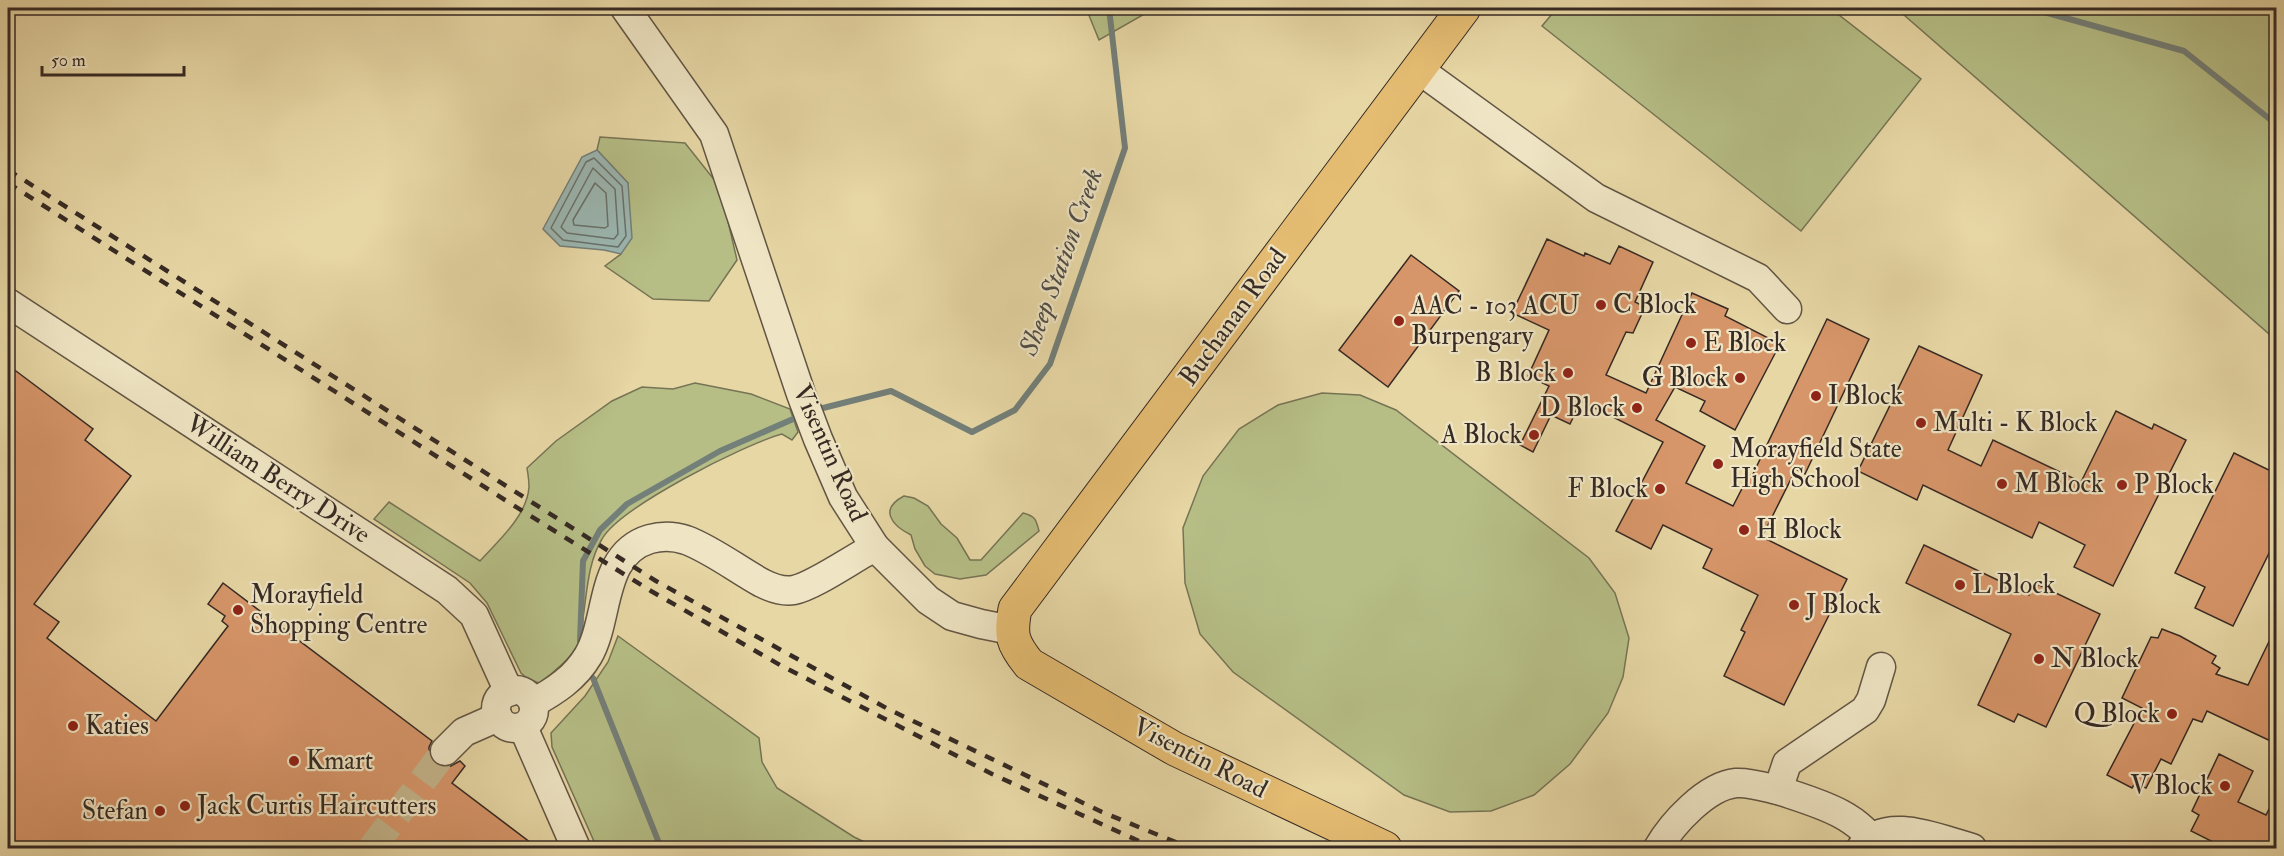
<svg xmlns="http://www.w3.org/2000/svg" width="2284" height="856" viewBox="0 0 2284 856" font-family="'IM FELL Double Pica',serif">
	<rect width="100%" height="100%" fill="#e7d7a5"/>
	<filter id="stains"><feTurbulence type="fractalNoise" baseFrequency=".00333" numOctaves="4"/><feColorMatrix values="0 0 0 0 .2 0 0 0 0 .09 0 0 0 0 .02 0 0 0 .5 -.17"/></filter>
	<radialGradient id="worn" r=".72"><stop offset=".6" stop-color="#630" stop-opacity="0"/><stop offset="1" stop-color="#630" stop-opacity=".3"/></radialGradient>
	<g fill="#b6be86" stroke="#767455" stroke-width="1.5">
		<path d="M 1086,8 L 1155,8 L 1099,40 Z"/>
		<path d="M 1557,8 L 1830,8 L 1921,79 L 1801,231 L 1542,26 Z"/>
		<path d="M 1896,8 L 2276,8 L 2276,340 Z"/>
		<path d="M 600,137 L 685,143 L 720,187 L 737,260 L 709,301 L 653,299 L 605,266 L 621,254 L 628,183 L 597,150 Z"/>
		<path d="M 695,383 L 751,394 L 790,409 L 798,432 L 792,440 L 782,434 C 745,444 620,507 602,539 C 588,562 587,592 583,618 C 582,625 583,635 580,641 C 574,656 552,674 539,683 L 528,679 L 521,673 L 487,603 L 470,583 L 374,519 L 389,502 L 480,561 C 498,541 527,516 529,487 C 529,481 528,474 527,468 L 556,441 L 612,401 L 642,387 L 673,389 Z"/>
		<path d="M 1322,393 L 1360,395 L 1396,410 L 1589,558 L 1615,593 L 1629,638 L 1623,677 L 1608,713 L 1570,764 L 1534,795 L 1491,811 L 1450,812 L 1404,795 L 1233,672 L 1200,634 L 1185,583 L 1183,528 L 1203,476 L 1239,429 L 1278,405 Z"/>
		<path d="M 904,496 L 914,498 L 928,506 L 941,524 L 957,538 L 970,560 L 981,560 L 1023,513 C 1035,516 1036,519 1039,531 L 986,575 L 960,579 L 935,574 L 925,566 L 915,549 L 911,535 C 891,525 879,509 904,496 Z"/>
		<path d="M 618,636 L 759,738 L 762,762 L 777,788 L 854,837 L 877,848 L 597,848 L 552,747 L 551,733 L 585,696 L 608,662 Z"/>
	</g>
	<path fill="#9bb7b2" stroke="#737f79" stroke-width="1.5" d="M 597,150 L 628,183 L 632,238 L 621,254 L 604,250 L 560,246 L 543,229 L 582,157 Z"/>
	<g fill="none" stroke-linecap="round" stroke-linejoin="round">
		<g stroke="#68706b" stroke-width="1.5">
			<path d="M 594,158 L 622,186 L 626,236 L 618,247 L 563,240 L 551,228 L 586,162 Z"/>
			<path d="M 593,168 L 615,189 L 618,234 L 614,239 L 567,233 L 561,227 Z"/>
			<path d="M 595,183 L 606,193 L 608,226 L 605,228 L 574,225 L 573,220 Z"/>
		</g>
		<g stroke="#737f79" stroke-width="6">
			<path d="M 2037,8 L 2044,12 L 2184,51 L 2276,124"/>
			<path d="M 815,410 L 891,391 L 972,432 L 1015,410 L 1050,364 L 1125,148 L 1109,8"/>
			<path d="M 580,641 L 583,561 L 600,530 L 627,504 L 720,451 L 800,416"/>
			<path d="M 593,678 L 661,848"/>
		</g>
	</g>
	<g fill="#d7966a" stroke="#362a24" stroke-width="1.5">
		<path d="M 1547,239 L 1584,256 L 1585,253 L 1610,264 L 1619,246 L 1653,262 L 1635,302 L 1645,307 L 1633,333 L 1626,332 L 1606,375 L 1646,393 L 1692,293 L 1728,309 L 1725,316 L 1780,344 L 1735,430 L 1700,411 L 1705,401 L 1675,387 L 1656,420 L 1705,446 L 1686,483 L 1733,506 L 1749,475 L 1752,476 L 1827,319 L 1869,339 L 1805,474 L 1796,469 L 1762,537 L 1847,579 L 1784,705 L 1724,676 L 1745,632 L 1741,630 L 1758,595 L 1703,568 L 1712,549 L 1663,525 L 1651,549 L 1616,531 L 1663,442 L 1581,401 L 1570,424 L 1551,415 L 1533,452 L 1520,445 L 1549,386 L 1528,376 L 1549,330 L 1512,313 Z"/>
		<path d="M 1411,255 L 1459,291 L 1388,387 L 1339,350 Z"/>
		<path d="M 1919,346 L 1982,375 L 1948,450 L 1981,466 L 1993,440 L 2081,482 L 2116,411 L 2152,429 L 2154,424 L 2186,440 L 2113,586 L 2074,567 L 2085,545 L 2039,522 L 2032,538 L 1923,485 L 1917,500 L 1858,471 Z"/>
		<path d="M 8,365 L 93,429 L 85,440 L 131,476 L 34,604 L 59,622 L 47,638 L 156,721 L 228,626 L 222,621 L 225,616 L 208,604 L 223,583 L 432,741 L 429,747 L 429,755 L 434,763 L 440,767 L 449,767 L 460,761 L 465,766 L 452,783 L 539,849 L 8,849 Z"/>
		<path d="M 2234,453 L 2277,474 L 2277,537 L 2233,626 L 2195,608 L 2205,587 L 2175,573 Z"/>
		<path d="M 1924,545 L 2029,595 L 2035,583 L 2100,614 L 2046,727 L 2018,714 L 2014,722 L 1978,705 L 2011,634 L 1906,583 Z"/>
		<path d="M 2277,625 L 2277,744 L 2207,711 L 2202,722 L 2193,719 L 2171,764 L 2161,759 L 2146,788 L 2135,783 L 2132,788 L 2107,775 L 2142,708 L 2122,698 L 2151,637 L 2158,638 L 2162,629 L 2180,636 L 2216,656 L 2212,663 L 2220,668 L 2216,674 L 2248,685 Z"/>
		<path d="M 2219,754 L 2253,771 L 2238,802 L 2266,815 L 2277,793 L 2277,849 L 2249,849 L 2235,842 L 2232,849 L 2227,849 L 2191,831 L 2199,815 L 2192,811 Z"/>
	</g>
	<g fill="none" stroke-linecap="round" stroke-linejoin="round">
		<path stroke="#c4b48b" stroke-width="28" stroke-dasharray="28 14" stroke-linecap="butt" d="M 372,848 L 445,751"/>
		<defs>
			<g id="minor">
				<path d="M 625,8 L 714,134 L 801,394 L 818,439 L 843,497 L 875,547 L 928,600 L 952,616 L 981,624 L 1011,630"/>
				<path d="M 1418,69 L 1596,198 L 1758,278 L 1787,309"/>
				<path d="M 8,303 L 447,590 L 474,615 L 509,692"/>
				<circle cx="515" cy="709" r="19"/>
				<path d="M 533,703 C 555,691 575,678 588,656 C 610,619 599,554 650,539 C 661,536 674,536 686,540 C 711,549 738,570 762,583 C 772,588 783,592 794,590 C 814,586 855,557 875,547"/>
				<path d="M 523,727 L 576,848"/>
				<path d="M 445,751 L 464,732 L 498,717"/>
				<path d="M 1778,790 C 1813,802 1859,813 1877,848"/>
				<path d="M 1658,848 C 1672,824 1706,786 1736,783 C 1749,782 1765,787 1778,790 L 1787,763 L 1865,710 L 1871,700 L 1881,667"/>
				<path d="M 1861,848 C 1886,814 1940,840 1972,848"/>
			</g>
			<path id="major" d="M 1385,848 L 1175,749 L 1029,664 C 1012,643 1010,635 1015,609 L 1464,8"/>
		</defs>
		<use href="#minor" stroke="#625544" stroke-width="31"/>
		<use href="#major" stroke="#362a24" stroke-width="35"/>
		<use href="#minor" stroke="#efe5c4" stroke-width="28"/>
		<use href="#major" stroke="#e4bc72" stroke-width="33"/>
		<g stroke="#362a24" stroke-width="4.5" stroke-dasharray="10 10" stroke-linecap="butt">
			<path d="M 8,170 L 656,581 L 888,709 L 1102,812 L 1190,848"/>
			<path d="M 8,183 L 505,500 L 651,591 L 780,665 L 992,774 L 1154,848"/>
		</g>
	</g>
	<g fill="#8f2418" stroke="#efe5c4" stroke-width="2">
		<circle cx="1601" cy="305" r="6"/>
		<circle cx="1399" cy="321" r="6"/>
		<circle cx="1691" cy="343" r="6"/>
		<circle cx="1568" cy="373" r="6"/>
		<circle cx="1740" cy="378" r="6"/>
		<circle cx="1816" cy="396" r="6"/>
		<circle cx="1637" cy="408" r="6"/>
		<circle cx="1921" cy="423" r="6"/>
		<circle cx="1534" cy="435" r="6"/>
		<circle cx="1718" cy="464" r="6"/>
		<circle cx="2002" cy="484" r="6"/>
		<circle cx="2122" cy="485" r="6"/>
		<circle cx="1660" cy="489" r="6"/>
		<circle cx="1744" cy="530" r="6"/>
		<circle cx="1960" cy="585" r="6"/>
		<circle cx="1794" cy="605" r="6"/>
		<circle cx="238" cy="610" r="6"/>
		<circle cx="2039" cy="659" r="6"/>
		<circle cx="2172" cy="714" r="6"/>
		<circle cx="73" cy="726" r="6"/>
		<circle cx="294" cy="761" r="6"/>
		<circle cx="2225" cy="786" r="6"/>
		<circle cx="185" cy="806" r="6"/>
		<circle cx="160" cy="811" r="6"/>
	</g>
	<g text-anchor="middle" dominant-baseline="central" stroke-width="4.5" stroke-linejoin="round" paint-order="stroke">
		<g font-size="26" fill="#362a24" stroke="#efe5c4" text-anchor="start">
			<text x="1613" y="305">C Block</text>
			<text x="1411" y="306">AAC - 103 ACU<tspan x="1411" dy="30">Burpengary</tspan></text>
			<text x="1703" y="343">E Block</text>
			<text x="1556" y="373" text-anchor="end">B Block</text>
			<text x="1728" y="378" text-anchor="end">G Block</text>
			<text x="1828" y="396">I Block</text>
			<text x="1625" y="408" text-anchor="end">D Block</text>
			<text x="1933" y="423">Multi - K Block</text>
			<text x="1522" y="435" text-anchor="end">A Block</text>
			<text x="1730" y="449">Morayfield State<tspan x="1730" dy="30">High School</tspan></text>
			<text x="2014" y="484">M Block</text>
			<text x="2134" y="485">P Block</text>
			<text x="1648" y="489" text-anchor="end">F Block</text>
			<text x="1756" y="530">H Block</text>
			<text x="1972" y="585">L Block</text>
			<text x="250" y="595">Morayfield<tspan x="250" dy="30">Shopping Centre</tspan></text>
			<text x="1806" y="605">J Block</text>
			<text x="2051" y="659">N Block</text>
			<text x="2160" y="714" text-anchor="end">Q Block</text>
			<text x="85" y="726">Katies</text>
			<text x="306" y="761">Kmart</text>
			<text x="2213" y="786" text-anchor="end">V Block</text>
			<text x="197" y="806">Jack Curtis Haircutters</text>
			<text x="148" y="811" text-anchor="end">Stefan</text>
		</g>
		<g font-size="26" fill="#362a24" stroke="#efe5c4">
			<text transform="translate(1233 317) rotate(-54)">Buchanan Road</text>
			<text transform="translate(830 453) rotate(66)">Visentin Road</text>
			<text transform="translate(278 479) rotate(33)">William Berry Drive</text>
			<text transform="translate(1200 758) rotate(27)">Visentin Road</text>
		</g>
		<g font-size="27" font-style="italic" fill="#4f4d48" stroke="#efe5c4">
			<text transform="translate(1061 262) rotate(-70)">Sheep Station Creek</text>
		</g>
	</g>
	<rect width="2284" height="856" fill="none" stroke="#e7d7a5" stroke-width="30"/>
	<rect x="9" y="9" width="2266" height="838" fill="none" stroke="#362a24" stroke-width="3"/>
	<rect x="15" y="15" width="2254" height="826" fill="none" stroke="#362a24" stroke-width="1.5"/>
	<path d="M42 66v9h142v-9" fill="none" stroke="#362a24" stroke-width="3"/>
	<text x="51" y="66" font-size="18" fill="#362a24" stroke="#efe5c4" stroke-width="4.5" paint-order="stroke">50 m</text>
	<rect width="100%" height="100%" filter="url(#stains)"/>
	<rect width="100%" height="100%" fill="url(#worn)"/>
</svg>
